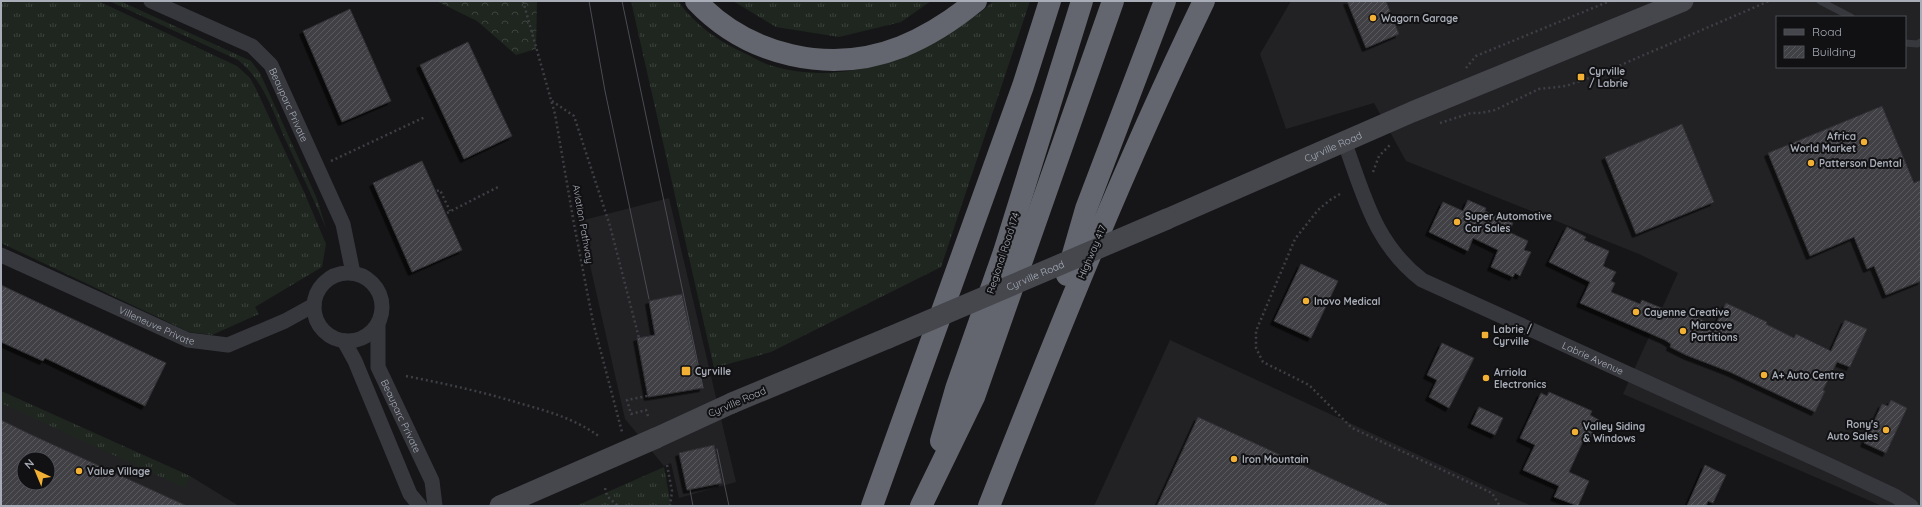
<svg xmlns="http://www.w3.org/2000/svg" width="1922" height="507" viewBox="0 0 1922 507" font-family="Quicksand,sans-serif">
	<defs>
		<pattern id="grass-tufts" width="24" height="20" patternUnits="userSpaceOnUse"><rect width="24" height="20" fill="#1e261f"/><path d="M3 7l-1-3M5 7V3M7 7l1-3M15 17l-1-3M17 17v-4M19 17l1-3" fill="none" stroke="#3c433d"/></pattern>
		<pattern id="forest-crowns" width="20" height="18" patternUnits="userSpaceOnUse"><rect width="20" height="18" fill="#1e261f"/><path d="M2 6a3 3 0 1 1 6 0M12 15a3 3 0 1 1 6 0" fill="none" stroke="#3c433d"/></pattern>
		<pattern id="building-hatch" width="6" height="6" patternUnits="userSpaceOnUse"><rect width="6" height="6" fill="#404145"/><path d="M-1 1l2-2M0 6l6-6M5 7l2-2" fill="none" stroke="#595a5e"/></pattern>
		<filter id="shadow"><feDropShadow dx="-3.5" dy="3.5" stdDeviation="0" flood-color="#0009"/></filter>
	</defs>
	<rect width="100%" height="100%" fill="#161618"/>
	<g fill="#222225" fill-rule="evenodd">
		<path d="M 1291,1 L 1921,1 L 1921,506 L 1882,506 L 1623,394 L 1678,273 L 1639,254 L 1406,161 L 1374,103 L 1286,129 L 1260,54 ZM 1777,17 L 1905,17 L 1905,67 L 1777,67 Z"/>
		<path d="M 669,198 L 736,482 L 679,498 L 671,463 L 664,466 L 625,419 L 580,221 Z"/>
		<path d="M 1170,340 L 1499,492 L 1532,506 L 1094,506 Z"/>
		<path d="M 1,391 L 190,476 L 239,506 L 1,506 ZM 24,459 L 48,459 L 48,483 L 24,483 Z"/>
	</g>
	<g fill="url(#grass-tufts)">
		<path d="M 1,1 L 98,1 L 237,66 L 250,78 L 256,89 L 304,192 L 326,244 L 322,267 L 255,307 L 259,314 L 212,335 L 189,332 L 1,243 Z"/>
		<path d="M 109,1 L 120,1 L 251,61 L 260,73 L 317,199 L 326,228 C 313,198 299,168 285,139 C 273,111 263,80 238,60 Z"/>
		<path d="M 631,1 L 678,1 C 695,25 718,41 744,53 C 753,57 762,63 772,66 C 833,84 902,65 954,30 C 968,21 982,13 993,1 L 1030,1 L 941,267 L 771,352 L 714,368 Z"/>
		<path d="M 733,1 L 931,1 L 901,22 L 839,37 L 776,27 Z"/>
		<path d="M 1,391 L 190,476 L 185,488 L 1,403 Z"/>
		<path d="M 664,467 L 671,506 L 576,506 Z"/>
	</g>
	<path fill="url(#forest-crowns)" d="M 436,1 L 537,1 L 536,49 L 516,55 L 477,21 Z"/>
	<g fill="url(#building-hatch)" stroke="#303034" fill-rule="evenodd" filter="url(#shadow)">
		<path d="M 1347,1 L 1386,1 L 1399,34 L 1366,48 Z"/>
		<path d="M 350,9 L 391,101 L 342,122 L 303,31 Z"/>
		<path d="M 468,42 L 512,136 L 464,159 L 420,65 Z"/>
		<path d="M 1882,106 L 1914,183 L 1921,180 L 1921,281 L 1886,295 L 1874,266 L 1867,269 L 1854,237 L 1810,256 L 1768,153 Z"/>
		<path d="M 1682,124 L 1714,202 L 1636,234 L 1605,157 Z"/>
		<path d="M 422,161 L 462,250 L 412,272 L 373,183 Z"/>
		<path d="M 1468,200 L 1486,208 L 1485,211 L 1513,223 L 1509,232 L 1528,241 L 1524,250 L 1531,252 L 1520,276 L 1515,273 L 1513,277 L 1491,267 L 1498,250 L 1473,238 L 1468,251 L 1429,232 L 1443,202 L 1463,211 Z"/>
		<path d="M 1567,227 L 1586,237 L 1584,240 L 1609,251 L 1603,266 L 1616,272 L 1611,281 L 1615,283 L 1611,292 L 1640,304 L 1642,300 L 1676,314 L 1679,309 L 1715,326 L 1726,303 L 1767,322 L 1766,324 L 1794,338 L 1796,334 L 1831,351 L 1845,320 L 1867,329 L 1850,367 L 1837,362 L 1823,390 L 1825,391 L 1815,412 L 1730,372 L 1686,355 L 1670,347 L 1671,344 L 1665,340 L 1580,303 L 1590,282 L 1549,262 Z"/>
		<path d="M 1301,264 L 1338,281 L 1311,338 L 1274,321 Z"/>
		<path d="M 1,285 L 166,363 L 145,406 L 45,358 L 43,361 L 1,342 Z"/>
		<path d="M 682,294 L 703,388 L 648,397 L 637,338 L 655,335 L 649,301 Z"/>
		<path d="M 1442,343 L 1474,358 L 1449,408 L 1429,397 L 1437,380 L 1427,375 Z"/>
		<path d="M 1549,392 L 1592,411 L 1590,415 L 1599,420 L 1589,441 L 1584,439 L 1569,472 L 1589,481 L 1578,506 L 1554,497 L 1559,486 L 1523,470 L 1535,445 L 1520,438 L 1541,393 L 1547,396 Z"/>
		<path d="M 1891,400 L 1907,408 L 1886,453 L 1864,443 L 1882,404 L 1888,406 Z"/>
		<path d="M 1479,407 L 1503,418 L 1495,435 L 1471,424 Z"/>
		<path d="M 1198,417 L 1391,506 L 1157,506 Z"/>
		<path d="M 1,420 L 34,436 L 187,506 L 1,506 ZM 24,459 L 48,459 L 48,483 L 24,483 Z"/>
		<path d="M 714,445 L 722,483 L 687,490 L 679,453 Z"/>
		<path d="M 1705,465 L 1726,475 L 1713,503 L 1708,501 L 1706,506 L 1687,506 Z"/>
	</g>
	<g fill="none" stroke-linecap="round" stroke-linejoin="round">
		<g stroke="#3d3f44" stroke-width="2.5" stroke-dasharray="2 3" stroke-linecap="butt">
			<path d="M 523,1 L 555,114 L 574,224 L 593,322 L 622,432"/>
			<path d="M 1466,68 L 1476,56 L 1610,1"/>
			<path d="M 552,101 L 574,116 L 610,226 L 639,338"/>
			<path d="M 1440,123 L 1471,113 L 1481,113 L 1495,110 L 1539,89 L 1566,86 L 1600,74 L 1769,1"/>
			<path d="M 331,161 L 425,117"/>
			<path d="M 1373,172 L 1379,156 L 1391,144"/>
			<path d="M 437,191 L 440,190 L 450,211"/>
			<path d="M 1340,194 L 1330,200 L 1318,210 L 1295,239 L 1256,331 L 1256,348 L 1263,362 L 1309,385 L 1352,428 L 1492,493 L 1500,506"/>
			<path d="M 447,213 L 500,186"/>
			<path d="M 406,376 C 446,384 484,392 522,404 C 551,412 577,420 600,437"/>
			<path d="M 648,416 L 646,410 L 631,414 L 627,400 L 652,395"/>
			<path d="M 667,465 L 672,491 L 670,506"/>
			<path d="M 605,488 L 607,496 L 618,506"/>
		</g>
		<g stroke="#37383d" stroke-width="7">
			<path d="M 1820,1 L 1851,17"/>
			<path d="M 1905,43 L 1917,44 L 1921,42"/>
		</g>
		<g stroke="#37383d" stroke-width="15">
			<path id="s1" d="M 151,1 L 252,46 L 271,65 L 343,224 L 353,273"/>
			<path id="s2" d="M 1344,141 C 1364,195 1374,243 1422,280 L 1829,465 L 1895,496 L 1911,506"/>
			<path id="s3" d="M 1,255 L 188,340 L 228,345 L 285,321 L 314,305"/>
			<circle cx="348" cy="307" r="34"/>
			<path id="s4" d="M 378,324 L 378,367 L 432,481 L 435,506"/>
			<path d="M 344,341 L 355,361 L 410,494 L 420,506"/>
		</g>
		<g stroke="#45474d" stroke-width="21">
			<path id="s5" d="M 1167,219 L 1412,112 L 1683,1"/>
			<path d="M 732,403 L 888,338"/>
			<path d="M 500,506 L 656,438"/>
		</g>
		<g stroke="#63666e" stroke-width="22">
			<path d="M 696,1 C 748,56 830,75 901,47 C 928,36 953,20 976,1"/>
			<path d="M 1067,275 L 1086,209 L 1165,1"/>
			<path d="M 941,441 L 956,389 L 1004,252 L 1082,1"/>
			<path d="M 872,506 L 1023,86 L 1050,1"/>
			<path d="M 921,506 L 974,397 L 1113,1"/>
			<path d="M 989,506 C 1056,336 1124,166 1204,1"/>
		</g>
		<g stroke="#4a4c52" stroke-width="1">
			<path d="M 589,1 L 605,91 L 649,299"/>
			<path d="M 622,1 L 703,388"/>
			<path d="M 717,449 L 729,506"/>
			<path d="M 690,490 L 693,506"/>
		</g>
		<g stroke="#45474d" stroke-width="21">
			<path id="s6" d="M 888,338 L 1167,219"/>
			<path d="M 656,438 L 732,403"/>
		</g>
	</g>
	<g fill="#f2b134" stroke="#111113" stroke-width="1.5">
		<circle cx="1373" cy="18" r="4"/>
		<rect x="1577" y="73" width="8" height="8" rx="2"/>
		<circle cx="1864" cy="142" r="4"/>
		<circle cx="1811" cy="163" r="4"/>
		<circle cx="1457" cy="222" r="4"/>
		<circle cx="1306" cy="301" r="4"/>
		<circle cx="1636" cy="312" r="4"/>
		<circle cx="1683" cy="331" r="4"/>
		<rect x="1481" y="331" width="8" height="8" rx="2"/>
		<rect x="681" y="366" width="10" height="10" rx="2"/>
		<circle cx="1764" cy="375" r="4"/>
		<circle cx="1486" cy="378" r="4"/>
		<circle cx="1886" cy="430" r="4"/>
		<circle cx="1575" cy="432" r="4"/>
		<circle cx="1234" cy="459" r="4"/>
		<circle cx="79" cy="471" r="4"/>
	</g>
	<g text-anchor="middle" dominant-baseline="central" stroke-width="4" stroke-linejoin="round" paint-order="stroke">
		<g font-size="10" font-weight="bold" fill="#a8adb8" stroke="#111113" text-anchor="start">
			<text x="1381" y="18">Wagorn Garage</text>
			<text x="1589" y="71">Cyrville<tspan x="1589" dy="12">/ Labrie</tspan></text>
			<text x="1856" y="136" text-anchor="end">Africa<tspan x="1856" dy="12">World Market</tspan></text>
			<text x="1819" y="163">Patterson Dental</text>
			<text x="1465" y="216">Super Automotive<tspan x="1465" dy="12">Car Sales</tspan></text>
			<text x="1314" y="301">Inovo Medical</text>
			<text x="1644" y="312">Cayenne Creative</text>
			<text x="1691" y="325">Marcove<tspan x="1691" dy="12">Partitions</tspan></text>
			<text x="1493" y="329">Labrie /<tspan x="1493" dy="12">Cyrville</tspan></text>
			<text x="695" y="371">Cyrville</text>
			<text x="1494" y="372">Arriola<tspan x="1494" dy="12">Electronics</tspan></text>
			<text x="1772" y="375">A+ Auto Centre</text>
			<text x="1878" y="424" text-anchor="end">Rony's<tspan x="1878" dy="12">Auto Sales</tspan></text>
			<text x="1583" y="426">Valley Siding<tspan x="1583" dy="12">&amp; Windows</tspan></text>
			<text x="1242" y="459">Iron Mountain</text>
			<text x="87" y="471">Value Village</text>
		</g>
		<g font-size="10" fill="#a8adb8" stroke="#111113">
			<text stroke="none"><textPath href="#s1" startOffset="181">Beauparc Private</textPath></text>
			<text stroke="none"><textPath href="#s5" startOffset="181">Cyrville Road</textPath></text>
			<text transform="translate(583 224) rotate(80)">Aviation Pathway</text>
			<text transform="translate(1092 252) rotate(-67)">Highway 417</text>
			<text transform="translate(1003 253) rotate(-72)">Regional Road 174</text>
			<text stroke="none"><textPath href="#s6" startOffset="160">Cyrville Road</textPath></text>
			<text stroke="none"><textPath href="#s3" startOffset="171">Villeneuve Private</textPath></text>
			<text stroke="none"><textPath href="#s2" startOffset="350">Labrie Avenue</textPath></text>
			<text transform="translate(737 402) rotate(-23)">Cyrville Road</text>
			<text stroke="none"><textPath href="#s4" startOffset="97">Beauparc Private</textPath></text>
		</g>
	</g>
	<rect width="1922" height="507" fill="none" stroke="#a8adb8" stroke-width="4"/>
	<rect x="1776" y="16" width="130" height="52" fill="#111113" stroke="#4d4f55"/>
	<rect x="1784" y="29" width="20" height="6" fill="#45474d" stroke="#4d4f55"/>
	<text x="1812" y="36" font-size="12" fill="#a8adb8">Road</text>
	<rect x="1784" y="46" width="20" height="12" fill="url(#building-hatch)" stroke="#4d4f55"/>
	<text x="1812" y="56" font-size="12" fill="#a8adb8">Building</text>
	<g transform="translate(36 471) rotate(316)"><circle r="19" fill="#111113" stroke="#4d4f55"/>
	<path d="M0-3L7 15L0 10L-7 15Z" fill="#f2b134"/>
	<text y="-6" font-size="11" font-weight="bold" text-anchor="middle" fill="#a8adb8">N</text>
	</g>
</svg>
